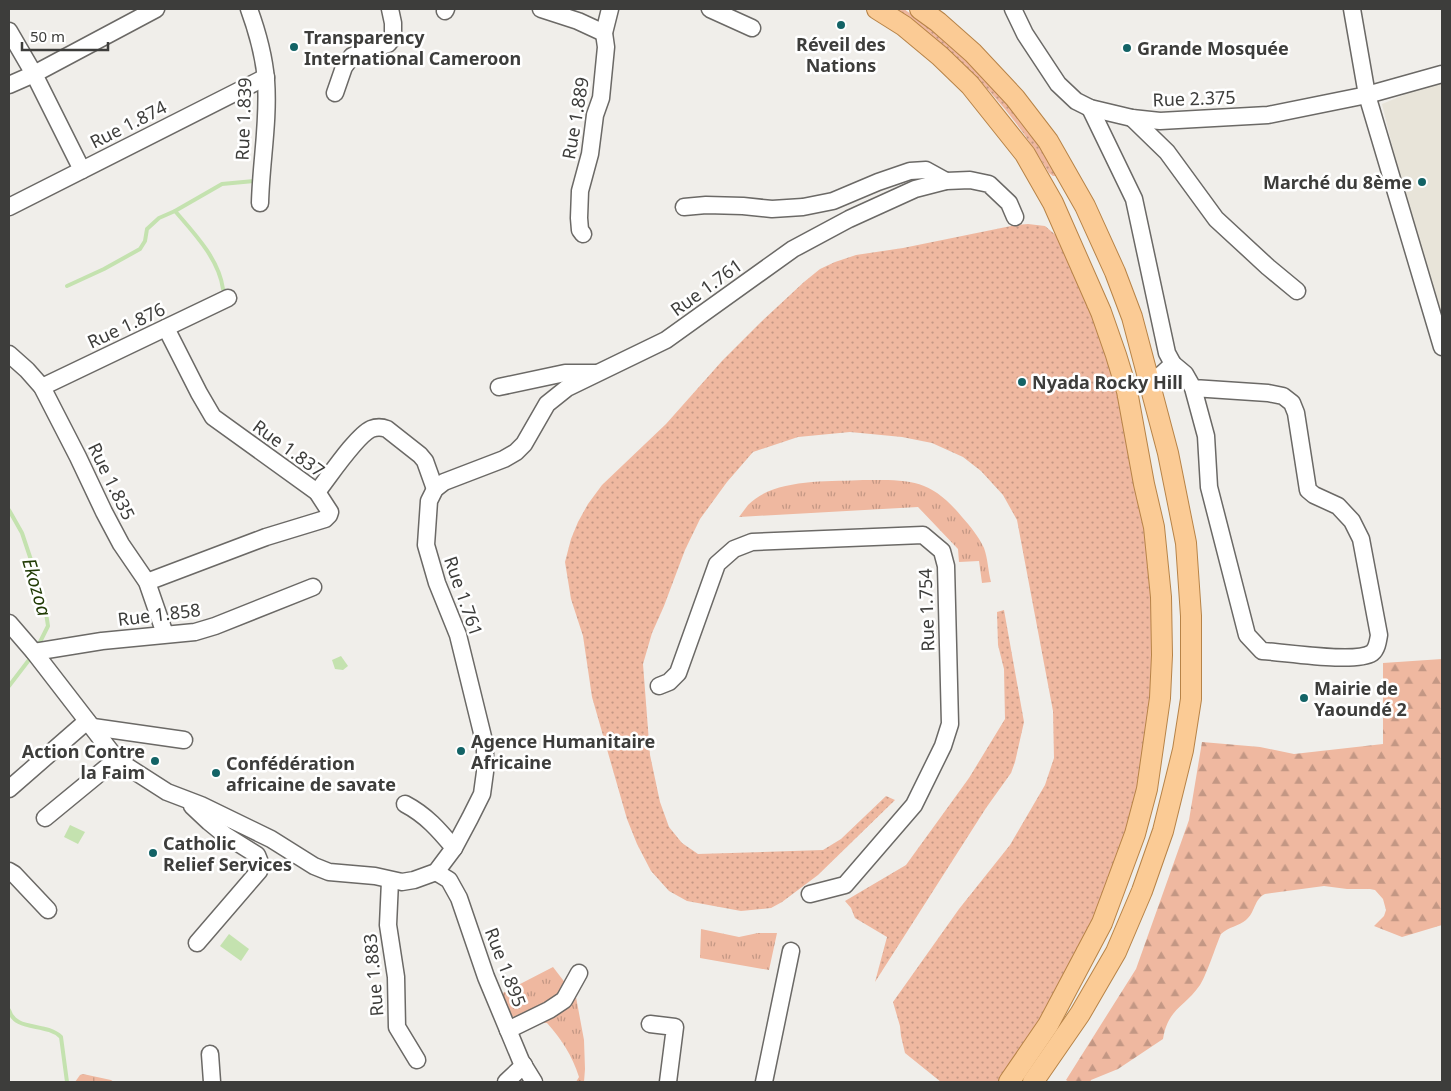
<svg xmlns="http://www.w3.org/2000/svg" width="1451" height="1091" viewBox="0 0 1451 1091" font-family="'Noto Sans',sans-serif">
	<defs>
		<pattern id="grass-tufts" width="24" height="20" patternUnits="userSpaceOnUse" patternTransform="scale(1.25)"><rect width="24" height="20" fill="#efb8a0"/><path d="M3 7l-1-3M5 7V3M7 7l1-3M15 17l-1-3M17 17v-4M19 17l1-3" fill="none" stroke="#c39784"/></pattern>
		<pattern id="forest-firs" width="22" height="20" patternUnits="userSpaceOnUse" patternTransform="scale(1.25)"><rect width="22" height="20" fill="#efb8a0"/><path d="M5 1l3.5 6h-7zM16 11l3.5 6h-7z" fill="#c39784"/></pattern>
		<pattern id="wetland-marsh" width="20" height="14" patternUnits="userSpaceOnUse" patternTransform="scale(1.25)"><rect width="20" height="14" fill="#efb8a0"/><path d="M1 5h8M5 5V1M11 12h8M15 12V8" fill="none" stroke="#c39784"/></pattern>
		<pattern id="garden-dots" width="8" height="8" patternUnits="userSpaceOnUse" patternTransform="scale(1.25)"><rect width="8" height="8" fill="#efb8a0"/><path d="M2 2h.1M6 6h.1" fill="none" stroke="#c39784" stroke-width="1.8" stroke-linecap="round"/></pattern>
	</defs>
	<rect width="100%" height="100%" fill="#f0eeea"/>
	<path fill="#e8e4d9" d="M 1442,79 L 1442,330 L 1420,260 L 1382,104 Z"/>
	<g fill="url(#grass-tufts)">
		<path d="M 863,480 C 910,480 930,478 962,517 C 970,526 979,537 984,548 C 988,559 988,571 991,582 L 982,583 L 979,561 L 959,562 L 958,549 L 918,507 L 739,517 C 742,513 745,509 748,505 C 774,478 828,482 863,480 Z"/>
		<path d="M 701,929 L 739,937 L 758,933 L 777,933 L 769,970 L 700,958 Z"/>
		<path d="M 553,967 L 576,997 L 584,1040 L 585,1069 L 584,1082 L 576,1082 L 579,1077 C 572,1055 562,1040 547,1023 L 531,1022 L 511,1016 L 497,996 Z"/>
	</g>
	<path fill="url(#forest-firs)" d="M 1442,659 L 1442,925 L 1402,937 L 1374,926 L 1384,916 L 1386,910 L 1383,899 L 1375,890 L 1370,889 L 1347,889 L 1324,886 L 1265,894 C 1254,899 1255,913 1246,920 C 1239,926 1228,927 1221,934 C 1215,948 1207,974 1200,985 C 1185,1007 1168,1008 1163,1039 L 1118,1069 L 1091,1080 L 1090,1082 L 1069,1082 L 1066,1080 L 1136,969 L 1189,820 L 1202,742 L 1260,747 L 1294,754 L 1383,744 L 1383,663 Z"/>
	<path fill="url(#wetland-marsh)" d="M 83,1074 L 111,1080 L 114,1082 L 75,1082 L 80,1075 Z"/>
	<g fill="url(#garden-dots)">
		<path d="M 895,9 L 904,9 C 966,52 1019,110 1057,176 L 1053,176 L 1049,173 C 1041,160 1033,147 1024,134 C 989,85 945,44 895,9 Z"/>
		<path d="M 1028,224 L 1045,226 L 1058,237 L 1108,355 L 1122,407 L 1148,528 L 1156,605 L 1155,704 L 1132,827 L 1079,957 L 1044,1018 L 999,1082 L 941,1082 L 905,1053 L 901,1036 L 900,1026 L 893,1002 L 959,909 L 1010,845 L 1045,785 L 1054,758 L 1053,711 L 1017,520 L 1003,495 L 981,471 L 963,457 L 932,443 L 902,437 L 850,432 L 798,437 L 753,452 L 727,482 L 700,519 L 685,550 L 664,606 L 652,633 L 643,664 L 650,755 L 660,802 L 669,827 L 682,843 L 698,854 L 823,850 L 841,839 L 886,796 L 895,800 L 818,875 L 782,902 L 771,908 L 741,911 L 687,901 L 669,891 L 651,871 L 637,844 L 627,819 L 592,697 L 583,636 L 571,599 L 565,562 L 571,539 L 578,522 L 588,504 L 602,485 L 666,424 L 722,361 L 761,322 L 804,282 L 820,269 L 835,262 L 856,255 L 903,248 L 1016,225 Z"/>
		<path d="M 1004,610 L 1024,722 L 1015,762 L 1011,773 L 986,808 L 875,982 L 887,937 L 855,918 L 851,908 L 845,901 L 906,865 L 969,778 L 1005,719 L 1004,669 L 998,645 L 997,612 Z"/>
	</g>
	<g fill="#c4e2af">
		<path d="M 341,656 L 348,666 L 343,670 L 335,669 L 332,660 Z"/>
		<path d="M 70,825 L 85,832 L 78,844 L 64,837 Z"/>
		<path d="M 229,934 L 249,949 L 241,961 L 220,946 Z"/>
	</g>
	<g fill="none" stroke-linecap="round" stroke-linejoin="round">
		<g stroke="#c4e2af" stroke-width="4">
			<path d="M 175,211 C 194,233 219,259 223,289 L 228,294"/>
			<path d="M 67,286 L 104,269 L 140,249 L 145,241 L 147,229 L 159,218 L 175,211 L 222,184 L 254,181"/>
			<path d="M 9,510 L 22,533 L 36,575 L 46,613 L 48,626 L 38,646"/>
			<path d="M 9,686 L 32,656"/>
			<path d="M 9,1010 C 15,1032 46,1022 61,1037 L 67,1082"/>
		</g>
		<defs>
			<g id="minor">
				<path d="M 249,9 C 257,31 264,56 266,80 C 269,121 261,162 260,203"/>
				<path d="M 541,9 L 578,21 L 604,33"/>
				<path d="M 710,9 L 752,28"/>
				<path d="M 1013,9 L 1025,34 L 1058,84 L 1076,101 L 1090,108 L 1132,118 L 1160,121 L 1268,115 L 1367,95 L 1442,74"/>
				<path d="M 1352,9 L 1367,95 L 1442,347"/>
				<path d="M 445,11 L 446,9"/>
				<path d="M 9,31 L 34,74 L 82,170"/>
				<path d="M 9,85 L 34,74 L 156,9"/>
				<path d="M 335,93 L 344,67 L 352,56 L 388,44 L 393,38 L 393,23 L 390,9"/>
				<path d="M 1090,108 L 1134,199 L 1167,353 L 1173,364 L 1185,374 L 1193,388 L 1206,436 L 1209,487 L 1247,635 L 1262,651 C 1284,652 1355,664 1372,653 C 1377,649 1378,641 1379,635 L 1361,539 L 1352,521 L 1338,506 L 1314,495 L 1308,490 L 1296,413 L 1292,403 L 1283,396 L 1268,393 L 1193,388"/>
				<path d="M 1132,118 L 1167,152 L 1216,219 L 1268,267 L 1297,291"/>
				<path d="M 9,207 L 266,77"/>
				<path d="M 684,207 L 706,205 L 743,206 L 772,209 L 803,207 L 833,201 L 878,182 L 910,171 L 926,170 L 946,181"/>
				<path d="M 583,234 L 580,230 L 579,218 L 580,191 L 590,154 L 595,115 L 601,98 L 606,47 L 604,33 L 610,9"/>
				<path d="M 9,354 L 27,370 L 42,387 L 78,457 L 104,512 L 121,544 L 147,582 L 165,634"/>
				<path d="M 1151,384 L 1173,364"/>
				<path d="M 42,387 L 228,298"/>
				<path d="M 499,387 L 565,373 L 595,373"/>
				<path d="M 317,492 C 329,477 356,436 371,429 C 376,427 382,427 387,429 L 420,455 L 425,461 L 435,489"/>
				<path d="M 147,582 L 266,537 L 325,519 L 329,515 L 330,512 L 317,492 L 213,417 L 199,393 L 166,328"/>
				<path d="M 9,623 L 34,652 L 112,753 L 128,767 L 167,792 L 201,805 L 271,839 L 314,866 L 329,872 L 375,876 L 402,882 L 414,880 L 436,872 L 454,848 L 470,818 L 482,794 L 485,772 L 485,745 L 458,635 L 437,583 L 426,545 L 429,501 L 435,489 L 444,482 L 504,459 L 516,452 L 524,444 L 547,404 L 567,388 L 666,340 L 793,249 L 849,219 L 915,189 L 946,181 L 970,180 L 989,184 L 1009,203 L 1015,217"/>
				<path d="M 34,652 L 102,641 L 195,632 L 215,626 L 313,587"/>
				<path d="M 659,686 L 669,682 L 678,673 L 717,564 L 734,549 L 752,542 L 923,535 L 942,551 L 946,566 L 950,724 L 943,746 L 914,805 L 845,885 L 810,894"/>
				<path d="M 93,727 L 184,740"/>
				<path d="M 9,789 L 87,721"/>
				<path d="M 405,804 C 426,815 439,830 454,848"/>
				<path d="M 192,806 L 209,822 L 225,835 L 257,855 L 261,865 L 259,871 L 197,943"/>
				<path d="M 45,818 L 118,758"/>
				<path d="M 9,871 L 14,874 L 48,910"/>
				<path d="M 436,872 L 449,880 L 459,898 L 486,977 L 521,1061 L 534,1082"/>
				<path d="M 390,881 L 388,925 L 396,977 L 397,1027 L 417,1060"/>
				<path d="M 650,1024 L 675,1027 L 668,1082"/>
				<path d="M 508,1030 L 549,1010 L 564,1000 L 579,973"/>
				<path d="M 210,1054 L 212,1082"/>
				<path d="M 506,1082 L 524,1065"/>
				<path d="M 764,1082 L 791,951"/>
			</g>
			<g id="major">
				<path d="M 877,9 L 904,26 L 940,56 L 970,85 L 1025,154 L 1053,203 L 1101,312 L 1116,355 L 1127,391 L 1144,484 L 1154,527 L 1161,597 L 1162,655 L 1160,698 L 1147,789 L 1135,834 L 1102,923 L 1048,1025 L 1009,1082"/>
				<path d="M 920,9 L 938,22 L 973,53 L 1015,98 L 1048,141 L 1085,206 L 1115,272 L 1132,317 L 1168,453 L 1186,543 L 1191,616 L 1191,699 L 1183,750 L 1163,831 L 1142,891 L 1116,952 L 1080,1014 L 1033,1082"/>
			</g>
		</defs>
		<use href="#minor" stroke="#6b6966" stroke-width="19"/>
		<use href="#major" stroke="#b78347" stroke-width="22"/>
		<use href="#minor" stroke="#fff" stroke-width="16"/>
		<use href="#major" stroke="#fbcb95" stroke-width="20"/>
	</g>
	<g fill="#136366" stroke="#fff" stroke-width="2">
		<circle cx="841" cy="25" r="5"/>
		<circle cx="294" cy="47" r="5"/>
		<circle cx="1127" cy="48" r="5"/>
		<circle cx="1422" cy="182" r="5"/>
		<circle cx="1022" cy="382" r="5"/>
		<circle cx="1304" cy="698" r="5"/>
		<circle cx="461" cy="751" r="5"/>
		<circle cx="155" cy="761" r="5"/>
		<circle cx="216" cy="773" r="5"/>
		<circle cx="153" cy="853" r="5"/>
	</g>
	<g text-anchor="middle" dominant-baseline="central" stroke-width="5" stroke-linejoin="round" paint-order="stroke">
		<g font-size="18" font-weight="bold" fill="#3d3d3b" stroke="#fff" text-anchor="start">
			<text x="304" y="37">Transparency<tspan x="304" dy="21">International Cameroon</tspan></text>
			<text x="841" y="44" text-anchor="middle">Réveil des<tspan x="841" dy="21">Nations</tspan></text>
			<text x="1137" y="48">Grande Mosquée</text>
			<text x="1412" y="182" text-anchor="end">Marché du 8ème</text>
			<text x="1032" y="382">Nyada Rocky Hill</text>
			<text x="1314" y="688">Mairie de<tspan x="1314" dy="21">Yaoundé 2</tspan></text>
			<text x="471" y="741">Agence Humanitaire<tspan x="471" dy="21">Africaine</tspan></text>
			<text x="145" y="751" text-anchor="end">Action Contre<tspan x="145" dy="21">la Faim</tspan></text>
			<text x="226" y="763">Confédération<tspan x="226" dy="21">africaine de savate</tspan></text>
			<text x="163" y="843">Catholic<tspan x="163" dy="21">Relief Services</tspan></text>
		</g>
		<g font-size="18" fill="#3d3d3b" stroke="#fff">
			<text transform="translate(1194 98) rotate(-2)">Rue 2.375</text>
			<text transform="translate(575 118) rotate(-80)">Rue 1.889</text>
			<text transform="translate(243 119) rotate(-88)">Rue 1.839</text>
			<text transform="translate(128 124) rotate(-27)">Rue 1.874</text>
			<text transform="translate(706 287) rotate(-36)">Rue 1.761</text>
			<text transform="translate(126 325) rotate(-25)">Rue 1.876</text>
			<text transform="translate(289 448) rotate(36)">Rue 1.837</text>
			<text transform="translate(112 481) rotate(64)">Rue 1.835</text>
			<text transform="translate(464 596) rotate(71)">Rue 1.761</text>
			<text transform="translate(926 610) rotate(-92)">Rue 1.754</text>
			<text transform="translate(159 614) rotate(-7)">Rue 1.858</text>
			<text transform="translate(506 967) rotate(69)">Rue 1.895</text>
			<text transform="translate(373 975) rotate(-95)">Rue 1.883</text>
		</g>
		<g font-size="19" font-style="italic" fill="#223c06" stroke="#fff">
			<text transform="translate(37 587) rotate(74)">Ekozoa</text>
		</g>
	</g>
	<rect width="1451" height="1091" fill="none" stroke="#3d3d3b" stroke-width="20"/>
	<path d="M22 42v8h86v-8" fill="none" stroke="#3d3d3b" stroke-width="2.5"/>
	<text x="30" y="42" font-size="15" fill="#3d3d3b" stroke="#ffffff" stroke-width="4" paint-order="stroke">50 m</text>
</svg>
